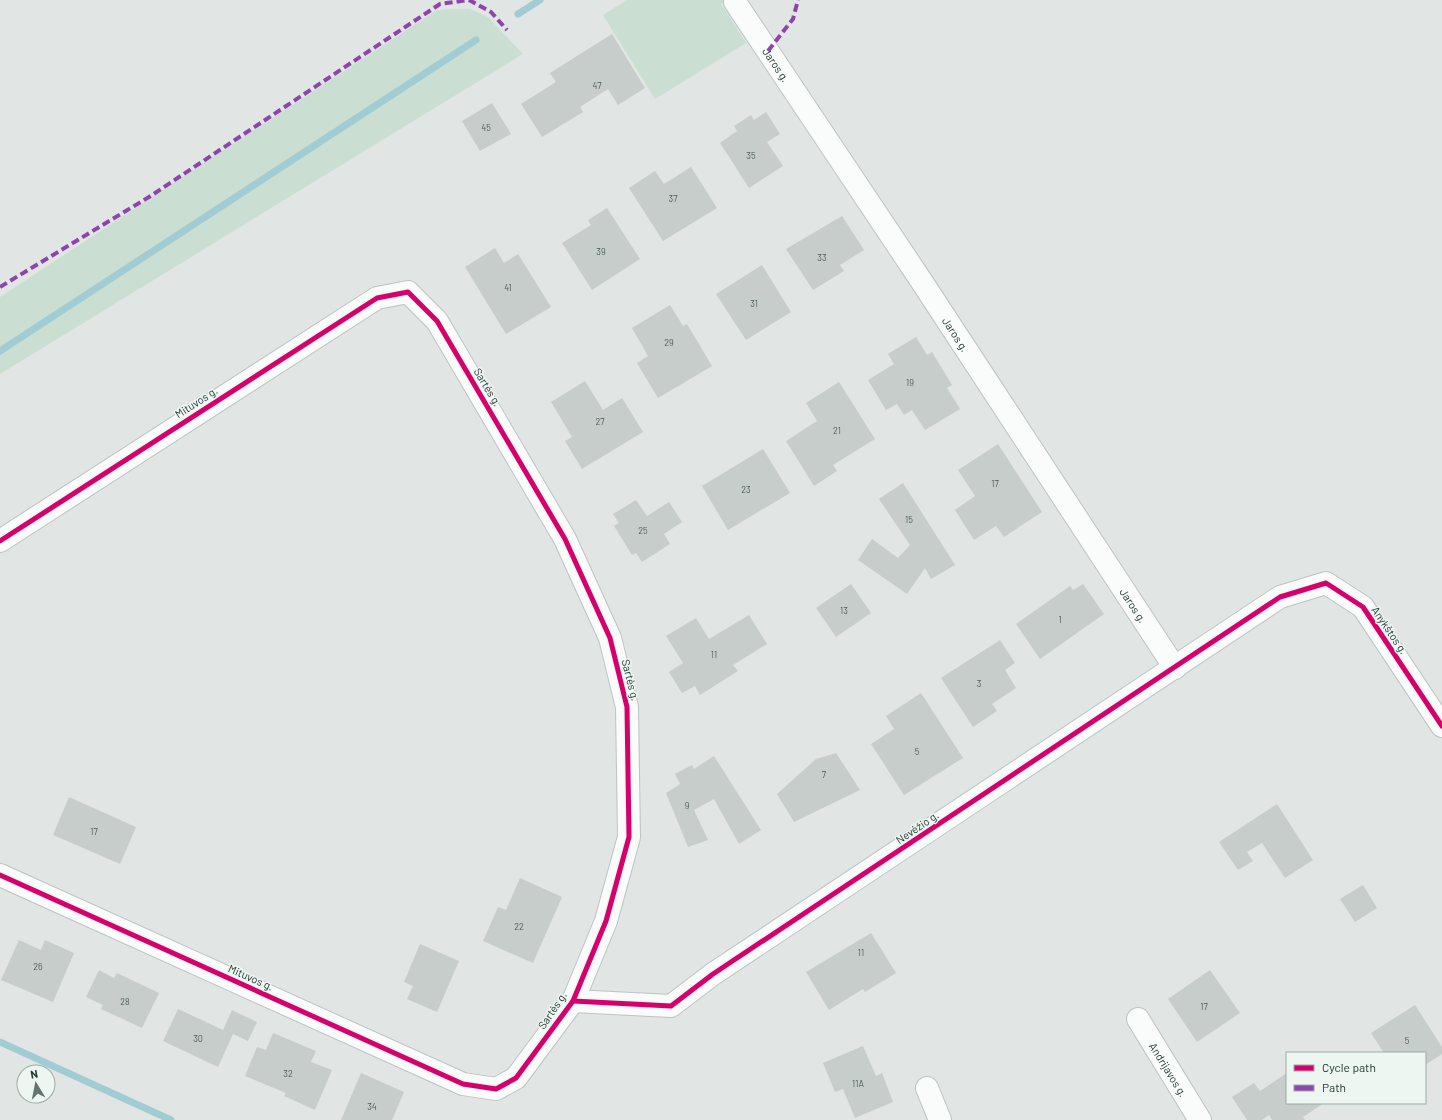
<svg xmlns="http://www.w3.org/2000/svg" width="1442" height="1120" viewBox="0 0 1442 1120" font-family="Barlow,sans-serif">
	<rect width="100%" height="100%" fill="#e1e6e4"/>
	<g fill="#cadfd1">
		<path d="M 627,0 L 726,0 L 721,4 L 746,43 L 655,99 L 603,15 Z"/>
		<path d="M 451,9 L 470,9 L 488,17 L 523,54 L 0,374 L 0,297 L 437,10 Z"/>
	</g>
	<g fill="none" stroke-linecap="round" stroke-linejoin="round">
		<g stroke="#a2ccd3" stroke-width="7">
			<path d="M 518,14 L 540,0"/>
			<path d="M 0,351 L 476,40"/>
			<path d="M 0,1042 L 171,1120"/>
		</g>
	</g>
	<g fill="#c7cdcb">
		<path d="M 612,34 L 645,88 L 618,105 L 608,89 L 580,107 L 583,112 L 542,137 L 521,104 L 556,82 L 550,73 Z"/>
		<path d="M 492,103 L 511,134 L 480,151 L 462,121 Z"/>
		<path d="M 766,112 L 780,134 L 767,142 L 783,166 L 749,188 L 720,143 L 737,131 L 734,126 L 751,115 L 754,120 Z"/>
		<path d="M 691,167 L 717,208 L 663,241 L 629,188 L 655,171 L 664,184 Z"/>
		<path d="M 607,208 L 640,259 L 592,290 L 562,243 L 591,225 L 588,220 Z"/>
		<path d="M 842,216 L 864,250 L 840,265 L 844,271 L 813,290 L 786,249 Z"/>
		<path d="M 495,248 L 504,263 L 518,254 L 551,307 L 506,334 L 465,267 Z"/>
		<path d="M 762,265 L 791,312 L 746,340 L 716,294 Z"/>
		<path d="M 670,305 L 683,326 L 687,324 L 712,366 L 658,398 L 637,363 L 648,356 L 632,328 Z"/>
		<path d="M 916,337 L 927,355 L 932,352 L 952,385 L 947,388 L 960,409 L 925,430 L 912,410 L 904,415 L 897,404 L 886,410 L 868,380 L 894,364 L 888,354 Z"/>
		<path d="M 585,381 L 603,410 L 622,398 L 643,432 L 582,469 L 565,441 L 572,437 L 551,402 Z"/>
		<path d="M 839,382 L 875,439 L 833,465 L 837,471 L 814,486 L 786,441 L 817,421 L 806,403 Z"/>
		<path d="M 998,444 L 1042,512 L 1004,537 L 996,526 L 974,540 L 955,510 L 975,496 L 958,470 Z"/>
		<path d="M 763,449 L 790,493 L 728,530 L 702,486 Z"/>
		<path d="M 903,483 L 955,565 L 931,579 L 925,568 L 907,594 L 858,560 L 872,539 L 898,558 L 910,545 L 879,499 Z"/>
		<path d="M 636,500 L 647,516 L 669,502 L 682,522 L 664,534 L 670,544 L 642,562 L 636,553 L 632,555 L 614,526 L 619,523 L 613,514 Z"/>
		<path d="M 851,584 L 871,613 L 836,637 L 816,608 Z"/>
		<path d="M 1083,584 L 1104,614 L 1040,659 L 1016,624 L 1070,586 L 1073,590 Z"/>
		<path d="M 749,615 L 767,644 L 733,665 L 738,671 L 700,695 L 695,686 L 682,693 L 669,672 L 683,663 L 666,636 L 696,618 L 709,639 Z"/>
		<path d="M 1000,640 L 1015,663 L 1005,670 L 1016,688 L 992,704 L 997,711 L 973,727 L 941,678 Z"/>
		<path d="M 921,693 L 963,758 L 904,795 L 871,744 L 894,729 L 886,716 Z"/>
		<path d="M 836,753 L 860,790 L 794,822 L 777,794 L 816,759 Z"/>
		<path d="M 714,756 L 761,830 L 739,844 L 714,799 L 694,810 L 708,840 L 688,847 L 666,793 L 680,784 L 675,774 L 692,765 L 694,769 Z"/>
		<path d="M 69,797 L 136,827 L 120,864 L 53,835 Z"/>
		<path d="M 1277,804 L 1313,860 L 1285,878 L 1262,843 L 1247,852 L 1253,861 L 1238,870 L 1219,842 Z"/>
		<path d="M 520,878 L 562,897 L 533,963 L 483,941 L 498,907 L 506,910 Z"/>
		<path d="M 1363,885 L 1377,908 L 1355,922 L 1340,899 Z"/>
		<path d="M 871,933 L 896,973 L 865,992 L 863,989 L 829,1010 L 806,972 Z"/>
		<path d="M 19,940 L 41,950 L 45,940 L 74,953 L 53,1002 L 1,980 Z"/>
		<path d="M 420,944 L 459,961 L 437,1012 L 407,999 L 413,986 L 404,982 Z"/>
		<path d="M 99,970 L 114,978 L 117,973 L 159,993 L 142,1028 L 101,1009 L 103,1005 L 86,997 Z"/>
		<path d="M 1210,970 L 1240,1013 L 1197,1042 L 1168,999 Z"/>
		<path d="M 1415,1005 L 1442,1047 L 1442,1054 L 1425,1065 L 1425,1053 L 1384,1053 L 1371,1033 Z"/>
		<path d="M 178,1009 L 223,1030 L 232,1010 L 257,1022 L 248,1041 L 233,1034 L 218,1067 L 163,1041 Z"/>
		<path d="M 273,1033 L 316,1051 L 311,1062 L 332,1070 L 315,1110 L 284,1096 L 286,1093 L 245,1076 L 257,1047 L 266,1050 Z"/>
		<path d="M 863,1046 L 876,1076 L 882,1073 L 893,1102 L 855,1118 L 843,1089 L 835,1092 L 823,1063 Z"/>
		<path d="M 361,1073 L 404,1092 L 392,1120 L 341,1120 Z"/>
		<path d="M 1287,1073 L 1287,1103 L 1324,1103 L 1303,1117 L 1305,1120 L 1272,1120 L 1269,1115 L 1262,1120 L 1247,1120 L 1232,1097 L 1254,1083 L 1260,1091 Z"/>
	</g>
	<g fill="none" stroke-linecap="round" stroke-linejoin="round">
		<defs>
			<g id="street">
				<path id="s1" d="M 735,2 L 922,282 L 1175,668"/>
				<path d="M 0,541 L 377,298 L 408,292 L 437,321 L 565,539 L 610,638 L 627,707 L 629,837 L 606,921 L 573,1001 L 516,1078 L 496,1089 L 463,1084 L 0,875"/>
				<path d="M 573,1001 L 671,1006 L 713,974 L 1280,597 L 1326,583 L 1363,607 L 1442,726"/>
				<path id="s2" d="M 1138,1019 L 1200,1120"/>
				<path d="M 927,1088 L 940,1120"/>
			</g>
		</defs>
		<use href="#street" stroke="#bec3c1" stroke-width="24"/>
		<use href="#street" stroke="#fafbfb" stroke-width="22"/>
		<g stroke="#8e44ad" stroke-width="4" stroke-dasharray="8 4" stroke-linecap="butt">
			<path d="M 768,51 L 793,19 L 798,0"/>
			<path d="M 0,287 L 149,197 L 440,4 L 469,0 L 491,12 L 507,30"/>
		</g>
		<defs>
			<g id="cycleway">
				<path d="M 0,541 L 377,298 L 408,292 L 437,321 L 565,539 L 610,638 L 627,707 L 629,837 L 606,921 L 573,1001 L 516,1078 L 496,1089 L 463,1084 L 0,875"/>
				<path d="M 573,1001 L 671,1006 L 713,974 L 1280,597 L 1326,583 L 1363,607 L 1442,726"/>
			</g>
		</defs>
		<use href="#cycleway" stroke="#eef6f2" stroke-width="8"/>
		<use href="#cycleway" stroke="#d6006c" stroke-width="5"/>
	</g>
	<g text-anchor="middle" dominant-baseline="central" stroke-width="3" stroke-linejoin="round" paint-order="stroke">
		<g font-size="9" fill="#4a5d58">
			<text x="597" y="85">47</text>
			<text x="486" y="127">45</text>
			<text x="751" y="155">35</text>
			<text x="673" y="198">37</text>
			<text x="601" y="251">39</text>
			<text x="822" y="257">33</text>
			<text x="508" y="287">41</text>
			<text x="754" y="303">31</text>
			<text x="669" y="342">29</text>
			<text x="910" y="382">19</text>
			<text x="600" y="421">27</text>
			<text x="837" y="430">21</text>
			<text x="995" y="483">17</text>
			<text x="746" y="489">23</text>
			<text x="909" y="519">15</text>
			<text x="643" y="530">25</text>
			<text x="844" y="610">13</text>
			<text x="1060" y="619">1</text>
			<text x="714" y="654">11</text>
			<text x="979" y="683">3</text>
			<text x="917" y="751">5</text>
			<text x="824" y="774">7</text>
			<text x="687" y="805">9</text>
			<text x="94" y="831">17</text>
			<text x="519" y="926">22</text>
			<text x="861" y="952">11</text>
			<text x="38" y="966">26</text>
			<text x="125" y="1001">28</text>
			<text x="1204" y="1006">17</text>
			<text x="198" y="1038">30</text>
			<text x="1407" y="1040">5</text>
			<text x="288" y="1073">32</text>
			<text x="858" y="1083">11A</text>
			<text x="372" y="1106">34</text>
		</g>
		<g font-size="11" fill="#203731" stroke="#eef6f2">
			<text stroke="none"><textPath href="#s1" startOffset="75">Jaros g.</textPath></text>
			<text stroke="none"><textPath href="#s1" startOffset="399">Jaros g.</textPath></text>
			<text transform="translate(488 387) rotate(59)">Sartės g.</text>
			<text transform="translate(196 402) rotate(-33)">Mituvos g.</text>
			<text stroke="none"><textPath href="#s1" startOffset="723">Jaros g.</textPath></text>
			<text transform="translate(1390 630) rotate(56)">Anykštos g.</text>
			<text transform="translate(631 680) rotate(76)">Sartės g.</text>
			<text transform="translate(917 827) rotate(-34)">Nevėžio g.</text>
			<text transform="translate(251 977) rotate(24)">Mituvos g.</text>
			<text transform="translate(552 1010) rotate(-56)">Sartės g.</text>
			<text stroke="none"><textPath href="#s2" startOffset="59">Andrijavos g.</textPath></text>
		</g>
	</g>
	<rect x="1286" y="1052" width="140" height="52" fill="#eef6f2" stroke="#9caaa5"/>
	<rect x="1294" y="1065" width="20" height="6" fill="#d6006c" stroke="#9caaa5"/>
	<text x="1322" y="1072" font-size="12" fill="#203731">Cycle path</text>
	<rect x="1294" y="1085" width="20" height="6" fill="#8e44ad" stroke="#9caaa5"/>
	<text x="1322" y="1092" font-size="12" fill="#203731">Path</text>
	<g transform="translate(36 1084) rotate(350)"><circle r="19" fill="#eef6f2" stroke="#9caaa5"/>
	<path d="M0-3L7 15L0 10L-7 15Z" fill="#647470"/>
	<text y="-6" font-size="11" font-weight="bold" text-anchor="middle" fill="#203731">N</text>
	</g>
</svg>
